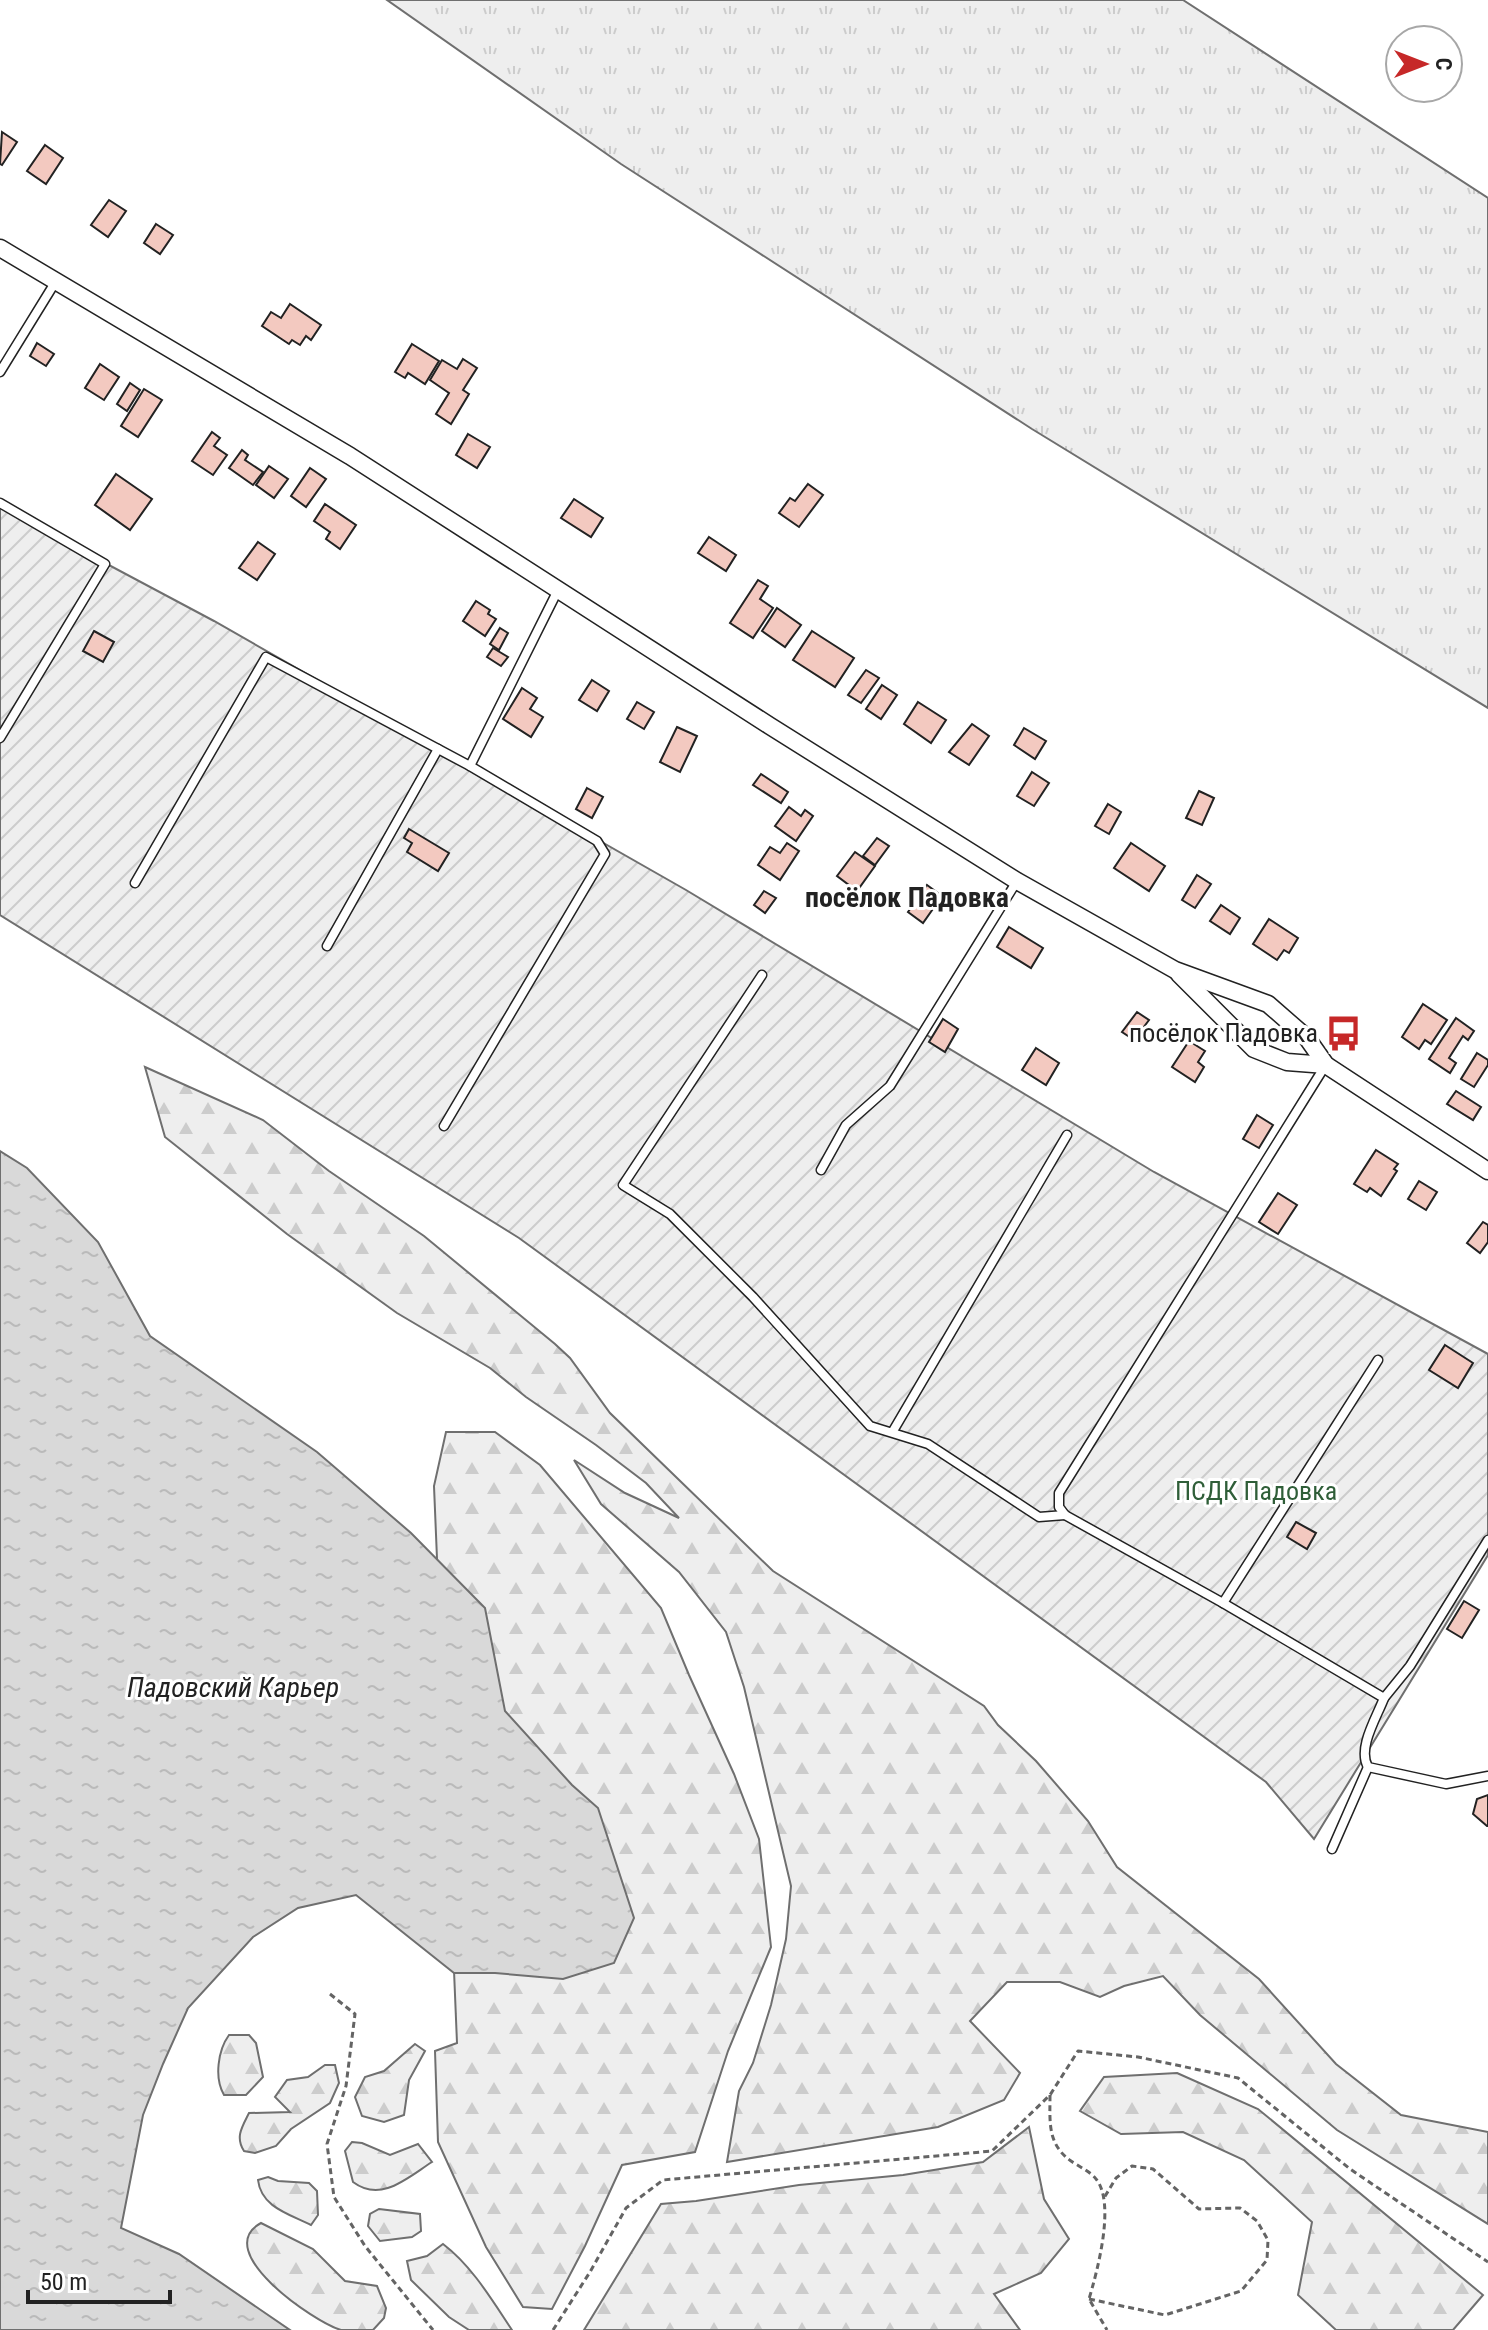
<svg xmlns="http://www.w3.org/2000/svg" width="1488" height="2330" viewBox="0 0 1488 2330" font-family="'Roboto Condensed',sans-serif">
	<defs>
		<pattern id="grass-tufts" width="24" height="20" patternUnits="userSpaceOnUse" patternTransform="scale(2)"><rect width="24" height="20" fill="#eee"/><path d="M3 7l-1-3M5 7V3M7 7l1-3M15 17l-1-3M17 17v-4M19 17l1-3" fill="none" stroke="#ccc"/></pattern>
		<pattern id="forest-firs" width="22" height="20" patternUnits="userSpaceOnUse" patternTransform="scale(2)"><rect width="22" height="20" fill="#eee"/><path d="M5 1l3.5 6h-7zM16 11l3.5 6h-7z" fill="#ccc"/></pattern>
		<pattern id="garden-furrows" width="10" height="10" patternUnits="userSpaceOnUse" patternTransform="scale(2)"><rect width="10" height="10" fill="#eee"/><path d="M-1 1l2-2M0 10L10 0M9 11l2-2" fill="none" stroke="#ccc"/></pattern>
		<pattern id="water-ripples" width="26" height="14" patternUnits="userSpaceOnUse" patternTransform="scale(2)"><rect width="26" height="14" fill="#d9d9d9"/><path d="M2 4q2-2 4 0t4 0M15 11q2-2 4 0t4 0" fill="none" stroke="#bababa"/></pattern>
	</defs>
	<rect width="100%" height="100%" fill="#fff"/>
	<path fill="url(#grass-tufts)" stroke="#6f6f6f" stroke-width="2" d="M 387,0 L 1183,0 L 1488,198 L 1488,708 L 1032,429 L 621,164 Z"/>
	<g fill="url(#forest-firs)" stroke="#6f6f6f" stroke-width="2">
		<path d="M 145,1067 L 263,1120 L 329,1171 L 424,1236 L 555,1344 L 570,1358 L 610,1413 L 773,1571 L 984,1706 L 998,1725 L 1036,1761 L 1088,1821 L 1117,1867 L 1259,1979 L 1336,2064 L 1401,2115 L 1488,2132 L 1488,2224 L 1337,2130 L 1200,2015 L 1163,1976 L 1124,1986 L 1100,1997 L 1060,1982 L 1007,1982 L 970,2021 L 1020,2073 L 1004,2100 L 938,2127 L 727,2162 L 739,2091 L 753,2063 L 771,2005 L 786,1939 L 791,1886 L 744,1687 L 726,1632 L 679,1572 L 601,1504 L 574,1460 L 625,1493 L 679,1518 L 646,1483 L 596,1445 L 526,1397 L 490,1368 L 397,1313 L 287,1234 L 165,1137 Z"/>
		<path d="M 446,1432 L 495,1432 L 540,1465 L 661,1608 L 689,1675 L 734,1774 L 759,1839 L 771,1947 L 728,2051 L 695,2152 L 622,2165 L 585,2246 L 552,2309 L 523,2307 L 486,2247 L 438,2142 L 435,2051 L 457,2043 L 434,1486 Z"/>
		<path d="M 229,2035 L 249,2035 L 256,2043 L 263,2077 L 246,2095 L 224,2095 C 214,2078 218,2050 229,2035 Z"/>
		<path d="M 415,2044 L 425,2051 L 409,2080 L 404,2115 L 384,2122 L 362,2116 L 355,2097 L 365,2077 L 384,2071 Z"/>
		<path d="M 325,2065 L 335,2065 L 339,2083 L 330,2103 L 291,2129 L 276,2146 L 255,2153 L 244,2151 C 235,2137 242,2127 249,2113 L 290,2112 L 275,2097 L 287,2080 L 308,2077 Z"/>
		<path d="M 1177,2073 L 1258,2109 L 1483,2295 L 1453,2330 L 1336,2330 L 1298,2295 L 1312,2222 L 1244,2160 L 1183,2132 L 1121,2134 L 1080,2111 L 1104,2077 Z"/>
		<path d="M 1029,2127 L 1044,2199 L 1069,2239 L 1041,2273 L 994,2294 L 1020,2330 L 584,2330 L 661,2204 L 696,2201 L 799,2185 L 903,2175 L 983,2162 Z"/>
		<path d="M 352,2142 L 362,2143 L 390,2155 L 418,2144 L 432,2162 C 407,2178 381,2203 353,2182 L 345,2151 Z"/>
		<path d="M 268,2177 L 278,2181 L 309,2183 L 317,2191 L 318,2215 L 311,2225 C 289,2214 261,2207 258,2180 Z"/>
		<path d="M 379,2209 L 420,2214 L 421,2231 L 412,2237 L 380,2241 L 368,2226 L 370,2214 Z"/>
		<path d="M 261,2223 L 313,2249 L 345,2281 L 377,2286 L 386,2308 L 384,2318 L 373,2330 C 363,2330 350,2330 341,2330 C 314,2322 210,2251 261,2223 Z"/>
		<path d="M 443,2244 C 472,2266 492,2300 512,2330 L 469,2330 L 449,2317 L 411,2280 L 407,2261 L 427,2256 Z"/>
	</g>
	<path fill="url(#garden-furrows)" stroke="#6f6f6f" stroke-width="2" d="M 0,507 L 214,621 L 686,890 L 1154,1172 L 1488,1354 L 1488,1555 L 1314,1839 L 1266,1782 L 519,1238 L 0,915 Z"/>
	<path fill="url(#water-ripples)" stroke="#6f6f6f" stroke-width="2" d="M 0,1151 L 27,1168 L 98,1242 L 150,1336 L 317,1452 L 411,1533 L 485,1608 L 505,1711 L 572,1785 L 598,1808 L 634,1918 L 614,1963 L 563,1979 L 495,1973 L 454,1973 L 356,1895 L 298,1908 L 253,1937 L 188,2008 L 163,2064 L 143,2115 L 121,2228 L 179,2254 L 290,2330 L 0,2330 Z"/>
	<g fill="#f3c9c0" stroke="#222" stroke-width="2">
		<path d="M 2,132 L 17,142 L 2,165 L 0,164 Z"/>
		<path d="M 45,145 L 63,158 L 46,184 L 27,171 Z"/>
		<path d="M 109,200 L 126,211 L 108,237 L 91,225 Z"/>
		<path d="M 156,224 L 173,235 L 160,254 L 144,243 Z"/>
		<path d="M 290,304 L 321,325 L 311,340 L 306,336 L 300,345 L 292,340 L 289,344 L 262,326 L 271,312 L 281,318 Z"/>
		<path d="M 37,343 L 54,354 L 46,366 L 30,356 Z"/>
		<path d="M 412,344 L 439,361 L 425,384 L 408,373 L 405,378 L 395,372 Z"/>
		<path d="M 463,359 L 477,368 L 463,390 L 469,394 L 451,424 L 436,414 L 449,393 L 430,380 L 442,360 L 457,369 Z"/>
		<path d="M 100,364 L 119,377 L 104,400 L 85,388 Z"/>
		<path d="M 130,383 L 140,390 L 127,411 L 117,404 Z"/>
		<path d="M 144,389 L 162,400 L 138,437 L 121,426 Z"/>
		<path d="M 212,432 L 220,438 L 214,446 L 227,455 L 213,475 L 192,461 Z"/>
		<path d="M 468,434 L 490,447 L 477,468 L 456,455 Z"/>
		<path d="M 242,450 L 248,455 L 245,460 L 263,472 L 253,485 L 229,468 Z"/>
		<path d="M 269,466 L 288,479 L 274,498 L 256,485 Z"/>
		<path d="M 310,468 L 326,479 L 306,507 L 291,496 Z"/>
		<path d="M 116,474 L 152,499 L 130,530 L 95,505 Z"/>
		<path d="M 808,484 L 823,495 L 799,527 L 779,513 L 790,498 L 795,501 Z"/>
		<path d="M 574,499 L 603,518 L 591,537 L 561,518 Z"/>
		<path d="M 325,504 L 356,525 L 340,549 L 326,539 L 330,532 L 314,521 Z"/>
		<path d="M 709,537 L 736,555 L 726,571 L 698,553 Z"/>
		<path d="M 258,542 L 275,554 L 257,580 L 239,568 Z"/>
		<path d="M 758,580 L 768,586 L 760,599 L 773,608 L 753,638 L 730,623 Z"/>
		<path d="M 476,601 L 490,610 L 488,614 L 496,619 L 485,636 L 463,621 Z"/>
		<path d="M 777,608 L 801,625 L 785,647 L 762,631 Z"/>
		<path d="M 500,628 L 508,633 L 499,650 L 490,644 Z"/>
		<path d="M 94,631 L 114,642 L 103,662 L 83,651 Z"/>
		<path d="M 812,631 L 854,658 L 835,687 L 793,660 Z"/>
		<path d="M 493,648 L 508,657 L 501,666 L 487,657 Z"/>
		<path d="M 866,670 L 879,678 L 861,703 L 848,695 Z"/>
		<path d="M 592,680 L 609,691 L 597,711 L 579,700 Z"/>
		<path d="M 882,685 L 897,695 L 881,719 L 866,709 Z"/>
		<path d="M 522,688 L 537,698 L 530,709 L 543,717 L 531,737 L 503,719 Z"/>
		<path d="M 637,702 L 654,712 L 644,729 L 627,719 Z"/>
		<path d="M 918,702 L 946,720 L 931,743 L 904,724 Z"/>
		<path d="M 972,724 L 989,736 L 969,765 L 949,752 Z"/>
		<path d="M 677,727 L 697,736 L 680,772 L 660,762 Z"/>
		<path d="M 1024,728 L 1046,741 L 1035,759 L 1014,745 Z"/>
		<path d="M 1032,772 L 1049,783 L 1034,806 L 1017,796 Z"/>
		<path d="M 761,774 L 788,792 L 781,803 L 753,785 Z"/>
		<path d="M 587,788 L 603,797 L 592,818 L 576,809 Z"/>
		<path d="M 1199,791 L 1214,798 L 1202,825 L 1186,818 Z"/>
		<path d="M 1108,804 L 1121,812 L 1109,834 L 1095,826 Z"/>
		<path d="M 789,807 L 801,816 L 805,810 L 813,816 L 796,841 L 775,826 Z"/>
		<path d="M 409,829 L 449,853 L 438,871 L 407,852 L 412,843 L 404,838 Z"/>
		<path d="M 877,838 L 889,846 L 875,865 L 863,856 Z"/>
		<path d="M 787,843 L 799,851 L 780,880 L 758,865 L 770,847 L 780,853 Z"/>
		<path d="M 1131,843 L 1165,866 L 1149,891 L 1114,868 Z"/>
		<path d="M 855,852 L 875,866 L 857,891 L 837,876 Z"/>
		<path d="M 1197,875 L 1211,884 L 1195,908 L 1182,900 Z"/>
		<path d="M 927,885 L 942,896 L 923,923 L 908,912 Z"/>
		<path d="M 764,891 L 776,898 L 765,913 L 754,905 Z"/>
		<path d="M 1221,905 L 1240,918 L 1230,934 L 1210,921 Z"/>
		<path d="M 1269,919 L 1298,938 L 1289,953 L 1284,950 L 1277,960 L 1253,944 Z"/>
		<path d="M 1009,927 L 1043,948 L 1031,968 L 997,947 Z"/>
		<path d="M 1423,1004 L 1447,1020 L 1431,1044 L 1425,1040 L 1419,1049 L 1402,1037 Z"/>
		<path d="M 1137,1012 L 1149,1020 L 1134,1040 L 1122,1032 Z"/>
		<path d="M 1456,1018 L 1474,1031 L 1468,1040 L 1463,1036 L 1449,1058 L 1456,1063 L 1450,1073 L 1429,1059 Z"/>
		<path d="M 943,1019 L 958,1029 L 945,1052 L 929,1042 Z"/>
		<path d="M 1189,1041 L 1205,1051 L 1198,1062 L 1204,1067 L 1195,1082 L 1172,1067 Z"/>
		<path d="M 1036,1048 L 1059,1063 L 1046,1085 L 1022,1070 Z"/>
		<path d="M 1477,1053 L 1488,1060 L 1488,1065 L 1474,1087 L 1461,1079 Z"/>
		<path d="M 1456,1091 L 1481,1107 L 1473,1120 L 1447,1104 Z"/>
		<path d="M 1257,1115 L 1273,1125 L 1259,1148 L 1243,1139 Z"/>
		<path d="M 1376,1150 L 1398,1164 L 1394,1169 L 1397,1171 L 1381,1196 L 1370,1188 L 1367,1192 L 1354,1184 Z"/>
		<path d="M 1419,1181 L 1437,1192 L 1426,1210 L 1408,1199 Z"/>
		<path d="M 1278,1193 L 1297,1205 L 1278,1234 L 1259,1222 Z"/>
		<path d="M 1483,1222 L 1488,1225 L 1488,1242 L 1480,1253 L 1467,1243 Z"/>
		<path d="M 1445,1345 L 1473,1363 L 1458,1388 L 1429,1370 Z"/>
		<path d="M 1296,1522 L 1316,1533 L 1307,1549 L 1287,1537 Z"/>
		<path d="M 1464,1601 L 1479,1610 L 1462,1638 L 1447,1629 Z"/>
		<path d="M 1488,1795 L 1488,1826 L 1487,1826 L 1473,1814 L 1477,1799 Z"/>
	</g>
	<g fill="none" stroke-linecap="round" stroke-linejoin="round">
		<defs>
			<g id="service">
				<path d="M 0,372 L 56,281"/>
				<path d="M 0,503 L 105,564 L 0,738"/>
				<path d="M 135,883 L 266,657 L 470,766"/>
				<path d="M 327,946 L 438,749"/>
				<path d="M 762,975 L 623,1185 L 670,1214 L 753,1297 L 870,1426 L 928,1444 L 1039,1517 L 1065,1515"/>
				<path d="M 1325,1066 L 1059,1493 L 1059,1507 L 1065,1515 L 1223,1603 L 1384,1698 L 1410,1666 L 1488,1540"/>
				<path d="M 444,1126 L 605,854 L 597,841 L 470,766 L 558,590"/>
				<path d="M 821,1170 L 846,1125 L 890,1086 L 1017,881"/>
				<path d="M 893,1431 L 1067,1135"/>
				<path d="M 1223,1603 L 1378,1360"/>
				<path d="M 1384,1698 C 1377,1717 1357,1748 1368,1767 L 1446,1784 L 1488,1776"/>
				<path d="M 1332,1849 L 1368,1767"/>
			</g>
			<g id="minor">
				<path d="M 0,248 L 350,456 L 770,726 L 1017,881 L 1175,970 L 1268,1004 L 1307,1038 L 1326,1065 L 1488,1171"/>
				<path d="M 1179,974 L 1254,1049 L 1287,1062 L 1326,1065"/>
			</g>
		</defs>
		<use href="#service" stroke="#222" stroke-width="11"/>
		<use href="#minor" stroke="#222" stroke-width="19"/>
		<g stroke="#646464" stroke-width="3" stroke-dasharray="6 4" stroke-linecap="butt">
			<path d="M 330,1994 L 355,2014 L 346,2086 L 327,2144 L 334,2197 L 365,2246 L 433,2330"/>
			<path d="M 1050,2095 C 1050,2122 1047,2144 1071,2161 C 1078,2166 1091,2172 1096,2179 C 1116,2203 1097,2272 1089,2299 L 1107,2330"/>
			<path d="M 1089,2299 L 1165,2315 L 1241,2291 L 1267,2260 L 1268,2240 L 1257,2221 L 1240,2208 L 1199,2209 L 1153,2169 L 1132,2166 L 1116,2178 L 1104,2198"/>
			<path d="M 553,2330 L 590,2272 L 626,2208 L 663,2180 L 992,2151 L 1050,2095 L 1078,2051 L 1138,2057 L 1238,2078 L 1350,2169 L 1488,2262"/>
		</g>
		<use href="#service" stroke="#fff" stroke-width="8"/>
		<use href="#minor" stroke="#fff" stroke-width="16"/>
	</g>
	<defs>
		<symbol id="bus-bare" viewBox="-9 -9 18 18"><path d="M-5-6H5V4H4V6H2V4H-2V6H-4V4H-5ZM-3.5-4V0h7V-4ZM-3.5 1.2v1.5H-2V1.2ZM2 1.2v1.5H3.5V1.2Z" fill="#c62828" stroke="#fff" stroke-width="2.5" paint-order="stroke"/></symbol>
	</defs>
	<g fill-rule="evenodd">
		<use href="#bus-bare" x="1318" y="1008" width="51" height="51"/>
	</g>
	<g text-anchor="middle" dominant-baseline="central" stroke-width="6" stroke-linejoin="round" paint-order="stroke">
		<g font-size="26" fill="#222" stroke="#fff" text-anchor="end">
			<text x="1318" y="1033">посёлок Падовка</text>
		</g>
		<g font-size="26" fill="#2f5e38" stroke="#fff">
			<text x="1256" y="1491">ПСДК Падовка</text>
		</g>
		<g font-size="28" font-weight="bold" fill="#222" stroke="#fff">
			<text x="907" y="897">посёлок Падовка</text>
		</g>
		<g font-size="28" font-style="italic" fill="#222" stroke="#fff">
			<text x="233" y="1687">Падовский Карьер</text>
		</g>
	</g>
	<g transform="translate(1424 64) rotate(90)"><circle r="38" fill="#ffffff" stroke="#a7a7a7" stroke-width="2"/>
	<path d="M0-6L14 30L0 20L-14 30Z" fill="#c62828"/>
	<text y="-12" font-size="22" font-weight="bold" text-anchor="middle" fill="#222222">С</text>
	</g>
	<path d="M28 2290v12h142v-12" fill="none" stroke="#222222" stroke-width="4"/>
	<text x="40" y="2290" font-size="24" fill="#222222" stroke="#ffffff" stroke-width="6" paint-order="stroke">50 m</text>
</svg>
